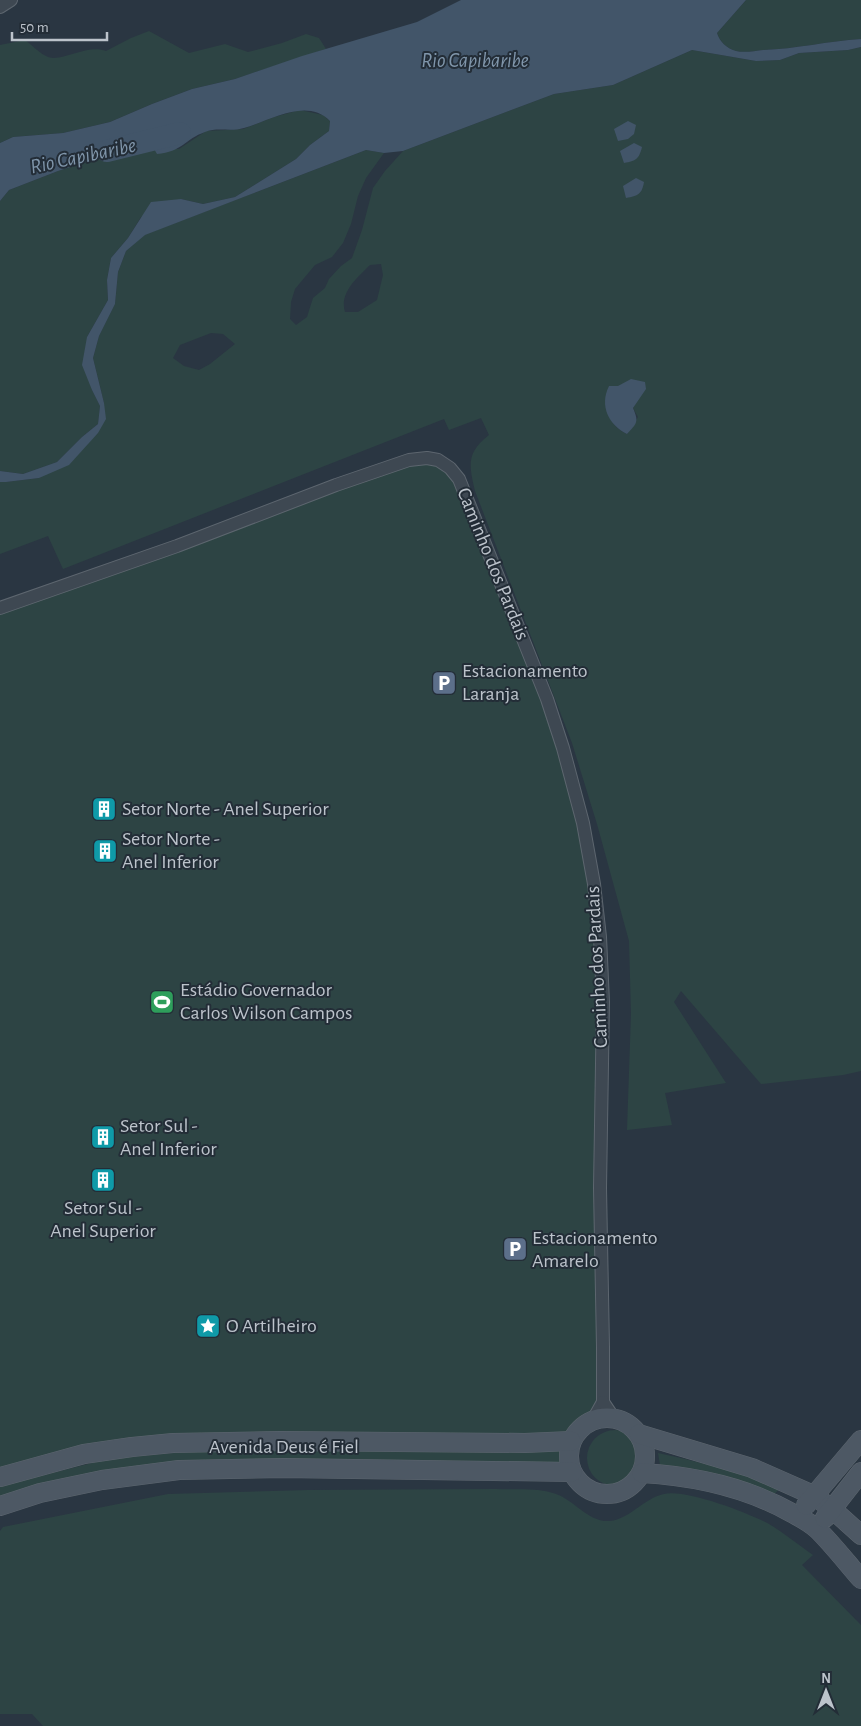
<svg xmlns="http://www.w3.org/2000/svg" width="861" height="1726" viewBox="0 0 861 1726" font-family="'Alegreya Sans',sans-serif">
	<rect width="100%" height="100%" fill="#2a3642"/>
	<g fill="#2d4444" fill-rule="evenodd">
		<path d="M 746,0 L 861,0 L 861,39 C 828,41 796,49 763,50 C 755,51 744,53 736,51 C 726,48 720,42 717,33 Z"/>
		<path d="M 149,31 L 189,53 L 225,44 L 248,52 L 282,43 L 306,34 L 319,38 L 326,49 L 235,79 L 192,89 L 152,104 L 110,122 L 63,133 L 13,137 L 0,143 L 0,45 L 25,40 C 32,45 40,54 48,57 C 63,62 87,44 106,51 L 131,38 Z"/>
		<path d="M 861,47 L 861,1071 L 843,1075 L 761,1084 L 681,991 L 674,1002 L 726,1083 L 665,1093 L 672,1125 L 627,1130 L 631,1014 L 629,941 L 597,824 L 572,743 L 475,491 C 469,465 466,453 489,435 L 481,418 L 449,430 L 444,419 L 63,569 L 48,536 L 0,554 L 0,482 L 6,482 L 39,478 L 98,433 L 104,403 L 93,358 L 99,336 L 115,304 L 118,272 L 126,251 L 144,235 L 366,150 L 384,153 L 366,178 L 358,196 L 351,224 L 343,243 L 332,257 L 315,265 L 295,289 L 291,302 L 290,319 L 296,325 L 307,317 L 313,298 L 325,288 L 329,279 L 341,266 L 352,258 L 362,230 L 373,188 L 385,171 L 403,151 L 554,94 L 613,85 L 692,50 L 756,61 L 780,60 L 799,53 L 848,50 ZM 381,264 L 383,275 L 377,300 L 358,312 L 345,312 C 339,293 357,278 370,265 ZM 211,333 L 223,334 L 235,344 L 210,364 L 199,370 L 184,366 L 173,358 L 180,345 ZM 609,386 L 618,386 L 639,397 L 633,408 L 638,417 L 627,434 C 604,422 609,409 609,386 Z"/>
		<path d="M 300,110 L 323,115 L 330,121 L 329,131 L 310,145 L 296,159 L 235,197 L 203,204 L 181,199 L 141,217 L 128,238 L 111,258 L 107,280 L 108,300 L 87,337 L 92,390 L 100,406 L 98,424 L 82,437 L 57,462 L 23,474 L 0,471 L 0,201 L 9,190 L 58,171 L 98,158 L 117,156 L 138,141 L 150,140 L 154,148 L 179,149 L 206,131 L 243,129 L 274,117 Z"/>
		<path d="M 409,460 L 450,468 L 547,699 L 598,910 L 603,1402 L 588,1422 L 566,1442 L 214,1441 L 0,1477 L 0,609 Z"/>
		<circle cx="615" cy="1458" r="28"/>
		<path d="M 569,1449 L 568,1468 L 208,1464 L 0,1504 L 0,1486 L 108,1459 L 206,1450 Z"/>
		<path d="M 658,1453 C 701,1462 741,1473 781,1488 L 774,1494 C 736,1480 700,1467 660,1465 Z"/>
		<path d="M 496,1489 C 515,1490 538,1487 556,1494 C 574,1500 589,1523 610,1521 C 630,1519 644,1498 664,1494 C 687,1489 748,1513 769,1524 C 784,1533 799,1545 813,1555 L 802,1565 L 861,1625 L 861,1726 L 43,1726 L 32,1714 L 0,1714 L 0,1531 L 3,1527 L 168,1494 L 308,1490 Z"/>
	</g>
	<g fill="#425569">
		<path d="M 461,0 L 746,0 L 717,33 C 720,42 726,48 736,51 C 744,53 755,51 763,50 C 796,49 828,41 861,39 L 861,47 L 848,50 L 799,53 L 780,60 L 756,61 L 692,50 L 613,85 L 554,94 L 403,151 L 384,153 L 366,150 L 145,235 L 126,251 L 118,272 L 115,304 L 99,336 L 93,358 L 104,403 L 106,419 L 98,433 L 69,465 L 39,478 L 6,482 L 0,482 L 0,471 L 23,474 L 57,462 L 82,437 L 98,424 L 100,406 L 92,390 L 82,365 L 87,337 L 108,300 L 107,280 L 111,258 L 128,238 L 151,202 L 181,199 L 203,204 L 235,197 L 296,159 L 310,145 L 329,131 L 330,121 C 306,97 270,121 244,128 C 232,132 216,127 205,132 C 185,139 182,152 157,154 L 149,140 L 138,141 L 130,151 L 117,156 L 98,158 L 58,171 L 9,190 L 0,201 L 0,143 L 13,137 L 63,133 L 110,122 L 152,104 L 192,89 L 235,79 L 302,56 L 417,22 Z"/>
		<path d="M 628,121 L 636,125 L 634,134 L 628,139 L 618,141 L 614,129 Z"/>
		<path d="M 634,143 L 642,147 C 639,159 636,161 624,163 L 620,151 Z"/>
		<path d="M 636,178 L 644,182 C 642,194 638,196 626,198 L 623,186 Z"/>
		<path d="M 631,379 L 645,382 L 646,389 L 633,408 C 639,422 637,423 627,434 C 609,425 599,406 609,386 L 618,386 Z"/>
	</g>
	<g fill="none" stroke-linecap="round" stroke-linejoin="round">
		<path stroke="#425569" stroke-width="22" d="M 107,151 L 180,133"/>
		<defs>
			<g id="street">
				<path d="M 0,7 L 11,0"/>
				<path d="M 0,608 L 177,546 L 336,485 L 409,460 L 427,458 L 438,460 L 450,468 L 459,479 L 547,699 L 563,748 L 583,823 L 594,884 L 600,937 L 603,1002 L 600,1188 L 603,1347 L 603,1402 L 593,1420"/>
				<path d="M 603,1402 L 613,1417"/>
			</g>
			<g id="secondary">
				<circle cx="607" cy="1456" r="38"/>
				<path d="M 639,1434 L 752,1468 L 813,1495 L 832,1509 L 861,1535"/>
				<path d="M 642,1473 C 695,1476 746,1487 792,1513 C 801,1518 811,1523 818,1530 C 833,1545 847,1563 861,1579"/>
				<path d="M 0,1477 L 84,1454 L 132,1447 L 173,1443 L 280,1441 L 525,1443 L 571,1441"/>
				<path d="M 806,1505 L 861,1440"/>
				<path d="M 0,1506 L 40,1493 L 102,1480 L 179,1470 L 284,1468 L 572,1472"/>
				<path d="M 825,1518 L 861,1472"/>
			</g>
		</defs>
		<use href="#street" stroke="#5d666f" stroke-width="14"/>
		<use href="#secondary" stroke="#5d666f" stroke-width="20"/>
		<use href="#street" stroke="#3e4852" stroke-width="12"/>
		<use href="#secondary" stroke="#4d5864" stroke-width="19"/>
	</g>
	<defs>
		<symbol id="parking-square" viewBox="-11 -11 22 22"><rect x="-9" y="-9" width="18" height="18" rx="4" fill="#5c6f8a" stroke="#232d37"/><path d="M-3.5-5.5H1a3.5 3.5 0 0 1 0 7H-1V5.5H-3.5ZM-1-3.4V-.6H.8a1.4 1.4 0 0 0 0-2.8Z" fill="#fff"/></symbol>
		<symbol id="building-square" viewBox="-11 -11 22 22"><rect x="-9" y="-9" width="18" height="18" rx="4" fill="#0f9aa8" stroke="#232d37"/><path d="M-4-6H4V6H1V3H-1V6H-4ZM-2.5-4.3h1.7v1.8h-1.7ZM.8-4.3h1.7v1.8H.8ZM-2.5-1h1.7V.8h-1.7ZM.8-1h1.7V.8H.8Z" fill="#fff"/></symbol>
		<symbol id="stadium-square" viewBox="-11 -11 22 22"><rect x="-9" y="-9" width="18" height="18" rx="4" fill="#2e9e5b" stroke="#232d37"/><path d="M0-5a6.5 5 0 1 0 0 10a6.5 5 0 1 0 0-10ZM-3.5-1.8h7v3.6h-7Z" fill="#fff"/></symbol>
		<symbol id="sight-square" viewBox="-11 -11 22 22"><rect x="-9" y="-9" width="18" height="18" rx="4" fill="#0f9aa8" stroke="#232d37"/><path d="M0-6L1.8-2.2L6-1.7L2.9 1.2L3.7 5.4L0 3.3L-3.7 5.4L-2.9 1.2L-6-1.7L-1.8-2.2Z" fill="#fff"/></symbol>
	</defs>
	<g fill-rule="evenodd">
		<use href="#parking-square" x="430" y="669" width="28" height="28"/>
		<use href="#building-square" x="90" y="795" width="28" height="28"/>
		<use href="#building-square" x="91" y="837" width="28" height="28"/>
		<use href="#stadium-square" x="148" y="988" width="28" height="28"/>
		<use href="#building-square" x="89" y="1123" width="28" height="28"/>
		<use href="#building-square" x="89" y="1166" width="28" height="28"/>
		<use href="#parking-square" x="501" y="1235" width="28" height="28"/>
		<use href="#sight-square" x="194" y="1312" width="28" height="28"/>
	</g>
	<g text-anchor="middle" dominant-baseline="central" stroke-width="4" stroke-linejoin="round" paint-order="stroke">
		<g font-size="20" fill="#bcc3cb" stroke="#232d37">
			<text transform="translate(493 564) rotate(68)">Caminho dos Pardais</text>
			<text transform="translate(597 967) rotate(-93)">Caminho dos Pardais</text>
			<text x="284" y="1447">Avenida Deus é Fiel</text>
		</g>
		<g font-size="20" fill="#bcc3cb" stroke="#232d37" text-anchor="start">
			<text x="462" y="671">Estacionamento<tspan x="462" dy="23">Laranja</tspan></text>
			<text x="122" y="809">Setor Norte - Anel Superior</text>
			<text x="122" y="839">Setor Norte -<tspan x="122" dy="23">Anel Inferior</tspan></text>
			<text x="180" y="990">Estádio Governador<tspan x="180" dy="23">Carlos Wilson Campos</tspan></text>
			<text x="120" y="1126">Setor Sul -<tspan x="120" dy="23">Anel Inferior</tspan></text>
			<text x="103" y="1208" text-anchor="middle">Setor Sul -<tspan x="103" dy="23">Anel Superior</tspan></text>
			<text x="532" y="1238">Estacionamento<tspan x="532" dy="23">Amarelo</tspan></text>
			<text x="226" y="1326">O Artilheiro</text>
		</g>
		<g font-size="21" font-style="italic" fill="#8096ab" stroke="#232d37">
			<text x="475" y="60">Rio Capibaribe</text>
			<text transform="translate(83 156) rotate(-12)">Rio Capibaribe</text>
		</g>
	</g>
	<g transform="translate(826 1691)" stroke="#232d37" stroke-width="4" paint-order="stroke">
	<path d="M0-4L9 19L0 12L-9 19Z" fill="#bcc3cb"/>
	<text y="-8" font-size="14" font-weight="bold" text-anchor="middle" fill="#bcc3cb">N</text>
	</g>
	<path d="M12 32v8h95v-8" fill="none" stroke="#bcc3cb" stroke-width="2.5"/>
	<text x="20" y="32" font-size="15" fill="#bcc3cb" stroke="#232d37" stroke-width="4" paint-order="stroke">50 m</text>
</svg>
